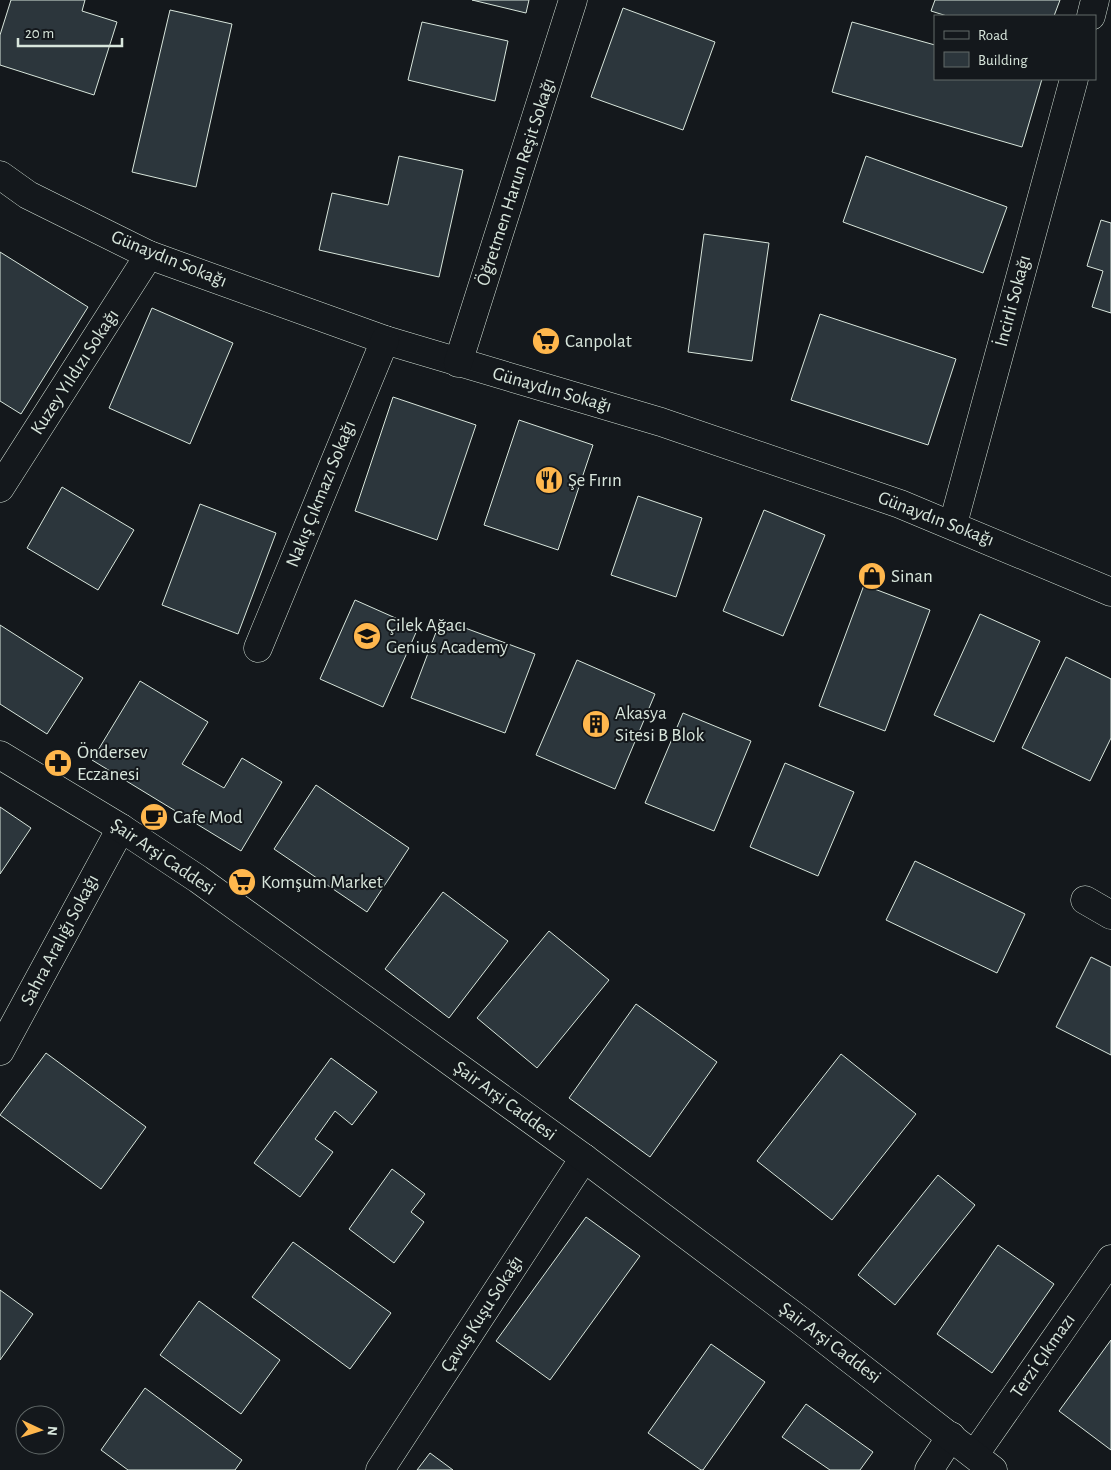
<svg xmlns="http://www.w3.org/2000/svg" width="1111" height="1470" viewBox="0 0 1111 1470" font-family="'Alegreya Sans',sans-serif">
	<rect width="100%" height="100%" fill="#14181c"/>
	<g fill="#2c363c" stroke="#d8e6dc">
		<path d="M 11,0 L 85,0 L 82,11 L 117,22 L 94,95 L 0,65 L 0,35 Z"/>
		<path d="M 472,0 L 529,0 L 526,13 Z"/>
		<path d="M 935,0 L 1060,0 L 1054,16 L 947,16 L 931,11 Z"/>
		<path d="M 623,8 L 715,42 L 683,130 L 591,97 Z"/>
		<path d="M 170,10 L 232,24 L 196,187 L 132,172 Z"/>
		<path d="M 422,22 L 508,41 L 495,101 L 408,80 Z"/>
		<path d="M 852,22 L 935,45 L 935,79 L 1042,79 L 1022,147 L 832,92 Z"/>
		<path d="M 399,156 L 463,170 L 439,277 L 319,250 L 332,193 L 388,205 Z"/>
		<path d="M 866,156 L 1007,207 L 983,273 L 843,222 Z"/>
		<path d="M 1101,220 L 1111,223 L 1111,313 L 1092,307 L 1103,271 L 1087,266 Z"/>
		<path d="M 704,234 L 769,243 L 752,361 L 688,352 Z"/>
		<path d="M 0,252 L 88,307 L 21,414 L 0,401 Z"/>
		<path d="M 152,308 L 233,343 L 190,444 L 109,408 Z"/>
		<path d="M 820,314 L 956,359 L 928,445 L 791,400 Z"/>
		<path d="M 393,397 L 476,425 L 437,540 L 355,511 Z"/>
		<path d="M 519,420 L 593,445 L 558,550 L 484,525 Z"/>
		<path d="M 62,487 L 134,530 L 98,590 L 27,548 Z"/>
		<path d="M 638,496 L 702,518 L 676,597 L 611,575 Z"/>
		<path d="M 200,504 L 276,533 L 238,634 L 162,605 Z"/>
		<path d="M 764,510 L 825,535 L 783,636 L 723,611 Z"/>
		<path d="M 864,585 L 930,610 L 885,731 L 819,706 Z"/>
		<path d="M 355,600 L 418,628 L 383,707 L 320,679 Z"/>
		<path d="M 980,614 L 1040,641 L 994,742 L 934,715 Z"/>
		<path d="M 441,619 L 535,654 L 505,733 L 411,698 Z"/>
		<path d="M 0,625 L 83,678 L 47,734 L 0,704 Z"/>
		<path d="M 1066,657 L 1111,679 L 1111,738 L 1090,781 L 1022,748 Z"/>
		<path d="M 577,660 L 655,694 L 615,789 L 536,755 Z"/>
		<path d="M 140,681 L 208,722 L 182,764 L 224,788 L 242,758 L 282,782 L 241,851 L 92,760 Z"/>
		<path d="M 683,713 L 751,741 L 714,831 L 645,803 Z"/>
		<path d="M 785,763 L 854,792 L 818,876 L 750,847 Z"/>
		<path d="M 316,785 L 409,848 L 367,912 L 274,849 Z"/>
		<path d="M 0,807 L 31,828 L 0,874 Z"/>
		<path d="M 915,861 L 1025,914 L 997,973 L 886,920 Z"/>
		<path d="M 443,892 L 508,941 L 449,1018 L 385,969 Z"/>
		<path d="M 549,931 L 609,980 L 537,1068 L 477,1018 Z"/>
		<path d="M 1091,957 L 1111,967 L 1111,1055 L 1056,1027 Z"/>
		<path d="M 636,1004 L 717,1062 L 650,1157 L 569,1098 Z"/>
		<path d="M 46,1053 L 146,1127 L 101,1189 L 0,1115 Z"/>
		<path d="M 841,1054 L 916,1114 L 832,1220 L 757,1161 Z"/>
		<path d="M 331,1058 L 377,1092 L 352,1125 L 335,1111 L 315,1139 L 333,1152 L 300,1197 L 254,1163 Z"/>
		<path d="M 392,1169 L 425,1194 L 411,1212 L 424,1222 L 394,1263 L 349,1229 Z"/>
		<path d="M 938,1175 L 975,1205 L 895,1305 L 858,1275 Z"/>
		<path d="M 586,1217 L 640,1256 L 550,1380 L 496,1341 Z"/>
		<path d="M 293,1242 L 391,1313 L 350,1369 L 252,1297 Z"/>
		<path d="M 998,1245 L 1054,1284 L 992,1373 L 937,1334 Z"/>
		<path d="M 0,1290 L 33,1314 L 0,1360 Z"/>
		<path d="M 199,1301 L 280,1360 L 241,1414 L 160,1355 Z"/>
		<path d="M 1111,1340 L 1111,1450 L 1059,1411 Z"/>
		<path d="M 711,1344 L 765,1382 L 703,1470 L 701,1470 L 648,1433 Z"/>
		<path d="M 145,1388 L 242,1460 L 235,1470 L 128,1470 L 101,1450 Z"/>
		<path d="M 806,1404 L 873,1452 L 860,1470 L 830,1470 L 782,1437 Z"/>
		<path d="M 430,1453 L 453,1470 L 417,1470 Z"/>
	</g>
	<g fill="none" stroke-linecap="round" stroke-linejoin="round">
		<defs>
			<g id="minor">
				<path d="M 1091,16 L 1095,0"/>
				<path d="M 0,175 L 28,195 L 149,255 L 385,340 L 661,422 L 900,504 L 1111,592"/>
				<path d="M 458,363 L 573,0"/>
				<path d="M 0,488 L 149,255"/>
				<path d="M 953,524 L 1074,79"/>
				<path d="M 258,648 L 385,340"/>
				<path d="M 1085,900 L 1111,915"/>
				<path d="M 0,1051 L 121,828"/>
				<path d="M 975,1454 L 1111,1259"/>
				<path d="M 380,1470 L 584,1158"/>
				<path d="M 929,1470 L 951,1436"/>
			</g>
			<path id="primary" d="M 0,755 L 121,828 L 198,879 L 584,1158 L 801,1321 L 993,1470"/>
		</defs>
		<use href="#minor" stroke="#d8e6dc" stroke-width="29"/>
		<use href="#primary" stroke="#d8e6dc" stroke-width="29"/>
		<use href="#minor" stroke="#14181c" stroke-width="28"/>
		<use href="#primary" stroke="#14181c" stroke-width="28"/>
	</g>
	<defs>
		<symbol id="supermarket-disc" viewBox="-11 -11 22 22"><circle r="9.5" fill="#ffb74d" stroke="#14181c"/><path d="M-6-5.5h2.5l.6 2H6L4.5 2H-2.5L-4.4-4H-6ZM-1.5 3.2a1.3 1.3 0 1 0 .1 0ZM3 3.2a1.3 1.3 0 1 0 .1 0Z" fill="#111"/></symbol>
		<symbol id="restaurant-disc" viewBox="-11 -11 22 22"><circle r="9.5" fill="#ffb74d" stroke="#14181c"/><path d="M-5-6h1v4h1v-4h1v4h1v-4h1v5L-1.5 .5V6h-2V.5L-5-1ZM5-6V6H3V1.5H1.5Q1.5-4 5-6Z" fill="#111"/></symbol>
		<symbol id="shop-disc" viewBox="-11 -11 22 22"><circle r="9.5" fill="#ffb74d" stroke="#14181c"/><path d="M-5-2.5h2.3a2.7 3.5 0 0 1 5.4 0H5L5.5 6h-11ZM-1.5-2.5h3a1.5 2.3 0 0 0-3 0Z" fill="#111"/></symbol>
		<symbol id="school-disc" viewBox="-11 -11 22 22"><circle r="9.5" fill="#ffb74d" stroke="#14181c"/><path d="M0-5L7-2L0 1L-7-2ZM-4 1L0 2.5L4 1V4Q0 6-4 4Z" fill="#111"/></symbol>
		<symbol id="building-disc" viewBox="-11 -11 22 22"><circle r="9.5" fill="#ffb74d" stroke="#14181c"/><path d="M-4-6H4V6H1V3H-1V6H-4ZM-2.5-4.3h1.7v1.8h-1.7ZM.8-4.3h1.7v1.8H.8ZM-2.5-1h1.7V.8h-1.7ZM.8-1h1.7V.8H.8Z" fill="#111"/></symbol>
		<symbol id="pharmacy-disc" viewBox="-11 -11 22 22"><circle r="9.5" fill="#ffb74d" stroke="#14181c"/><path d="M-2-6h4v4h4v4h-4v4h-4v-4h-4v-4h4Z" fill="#111"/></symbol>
		<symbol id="cafe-disc" viewBox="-11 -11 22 22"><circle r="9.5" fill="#ffb74d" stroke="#14181c"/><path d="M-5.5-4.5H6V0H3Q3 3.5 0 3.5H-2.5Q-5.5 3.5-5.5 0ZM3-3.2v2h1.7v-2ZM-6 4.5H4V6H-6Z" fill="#111"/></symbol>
	</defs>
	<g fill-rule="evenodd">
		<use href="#supermarket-disc" x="530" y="325" width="32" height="32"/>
		<use href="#restaurant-disc" x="533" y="464" width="32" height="32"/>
		<use href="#shop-disc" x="856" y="560" width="32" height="32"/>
		<use href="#school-disc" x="351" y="620" width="32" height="32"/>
		<use href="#building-disc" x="580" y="708" width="32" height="32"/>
		<use href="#pharmacy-disc" x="42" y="747" width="32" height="32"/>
		<use href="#cafe-disc" x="138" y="801" width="32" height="32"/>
		<use href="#supermarket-disc" x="226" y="866" width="32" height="32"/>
	</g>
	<g text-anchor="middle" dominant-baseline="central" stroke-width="4" stroke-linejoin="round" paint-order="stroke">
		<g font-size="19" fill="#d8e6dc" stroke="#14181c">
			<text transform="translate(516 182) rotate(-72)">Öğretmen Harun Reşit Sokağı</text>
			<text transform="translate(169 259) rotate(22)">Günaydın Sokağı</text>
			<text transform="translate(1013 301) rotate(-75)">İncirli Sokağı</text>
			<text transform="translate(75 372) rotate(-57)">Kuzey Yıldızı Sokağı</text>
			<text transform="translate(552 390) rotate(16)">Günaydın Sokağı</text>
			<text transform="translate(321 494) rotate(-68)">Nakış Çıkmazı Sokağı</text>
			<text transform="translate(936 519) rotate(21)">Günaydın Sokağı</text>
			<text transform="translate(163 857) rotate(34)">Şair Arşi Caddesi</text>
			<text transform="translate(60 940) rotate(-62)">Sahra Aralığı Sokağı</text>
			<text transform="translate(505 1101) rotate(36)">Şair Arşi Caddesi</text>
			<text transform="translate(482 1314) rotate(-57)">Çavuş Kuşu Sokağı</text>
			<text transform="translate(830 1343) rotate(37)">Şair Arşi Caddesi</text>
			<text transform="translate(1043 1356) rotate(-55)">Terzi Çıkmazı</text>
		</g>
		<g font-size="19" fill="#d8e6dc" stroke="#14181c" text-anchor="start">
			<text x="565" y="341">Canpolat</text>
			<text x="568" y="480">Şe Fırın</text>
			<text x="891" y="576">Sinan</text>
			<text x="386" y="625">Çilek Ağacı<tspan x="386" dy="22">Genius Academy</tspan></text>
			<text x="615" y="713">Akasya<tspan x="615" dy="22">Sitesi B Blok</tspan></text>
			<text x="77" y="752">Öndersev<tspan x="77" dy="22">Eczanesi</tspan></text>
			<text x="173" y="817">Cafe Mod</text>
			<text x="261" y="882">Komşum Market</text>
		</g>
	</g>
	<rect x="934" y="15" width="162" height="65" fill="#14181c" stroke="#626a69"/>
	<rect x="944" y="31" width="25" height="8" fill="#14181c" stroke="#626a69"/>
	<text x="978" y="40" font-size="15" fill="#d8e6dc">Road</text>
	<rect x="944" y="52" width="25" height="15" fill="#2c363c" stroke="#626a69"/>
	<text x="978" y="65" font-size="15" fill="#d8e6dc">Building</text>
	<g transform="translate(40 1430) rotate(94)"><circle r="24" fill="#14181c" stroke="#626a69"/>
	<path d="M0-4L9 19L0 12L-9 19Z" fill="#ffb74d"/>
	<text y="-8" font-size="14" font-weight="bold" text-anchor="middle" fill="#d8e6dc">N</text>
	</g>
	<path d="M18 38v8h104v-8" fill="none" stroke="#d8e6dc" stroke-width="2.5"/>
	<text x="25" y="38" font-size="15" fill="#d8e6dc" stroke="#14181c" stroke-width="4" paint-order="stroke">20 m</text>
</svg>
